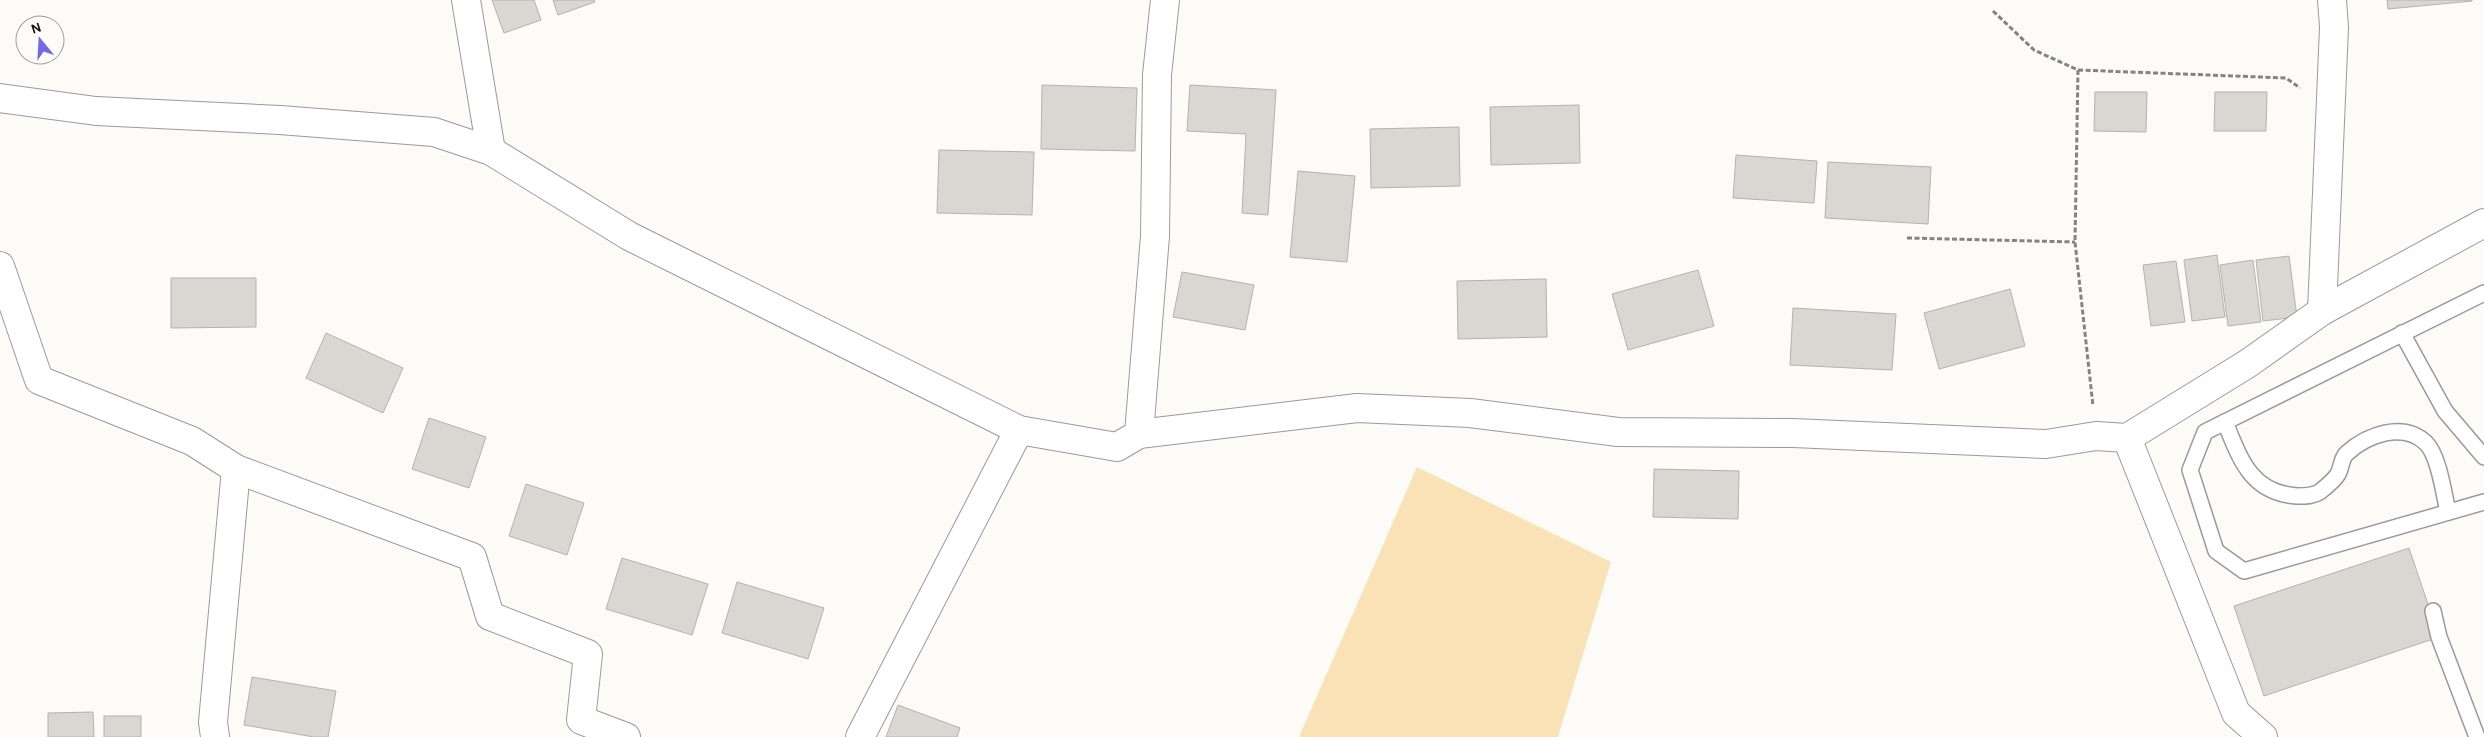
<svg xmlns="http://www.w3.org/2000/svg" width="2484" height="737" viewBox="0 0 2484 737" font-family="Karla,sans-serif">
	<rect width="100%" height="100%" fill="#fdfbf7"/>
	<path fill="#f9e3b6" d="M 1417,467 L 1611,562 L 1558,737 L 1299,737 Z"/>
	<g fill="#d9d7d2" stroke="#b4b2ae">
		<path d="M 492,0 L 534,0 L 541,20 L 504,33 Z"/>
		<path d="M 553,0 L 594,0 L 595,2 L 558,15 Z"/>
		<path d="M 2387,0 L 2472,0 L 2472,1 L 2388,9 Z"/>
		<path d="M 1042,85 L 1137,88 L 1135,151 L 1041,149 Z"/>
		<path d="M 1190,85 L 1276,90 L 1268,215 L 1242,213 L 1246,134 L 1187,131 Z"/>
		<path d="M 2095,92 L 2147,92 L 2146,132 L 2094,131 Z"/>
		<path d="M 2215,92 L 2267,92 L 2266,131 L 2214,131 Z"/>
		<path d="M 1579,105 L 1580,163 L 1491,165 L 1490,107 Z"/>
		<path d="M 1459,127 L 1460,186 L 1371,188 L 1370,129 Z"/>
		<path d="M 939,150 L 1034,152 L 1032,215 L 937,213 Z"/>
		<path d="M 1736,155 L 1817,161 L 1814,203 L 1733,198 Z"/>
		<path d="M 1828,162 L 1931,167 L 1928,224 L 1825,218 Z"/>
		<path d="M 1298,171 L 1355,176 L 1347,262 L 1290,257 Z"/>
		<path d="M 2217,255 L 2225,317 L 2192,321 L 2184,260 Z"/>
		<path d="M 2289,256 L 2297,317 L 2263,321 L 2256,260 Z"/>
		<path d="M 2253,260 L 2261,322 L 2228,326 L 2220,265 Z"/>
		<path d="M 2176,261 L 2185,322 L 2151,326 L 2143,265 Z"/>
		<path d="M 1698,270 L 1714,326 L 1628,350 L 1612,294 Z"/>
		<path d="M 1182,272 L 1254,285 L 1245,330 L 1173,317 Z"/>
		<path d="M 171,278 L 256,278 L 256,327 L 171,328 Z"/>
		<path d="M 1546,279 L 1547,337 L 1458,339 L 1457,281 Z"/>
		<path d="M 2010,289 L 2025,346 L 1939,369 L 1924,313 Z"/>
		<path d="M 1793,308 L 1896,314 L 1892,370 L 1790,365 Z"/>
		<path d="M 326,333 L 403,368 L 383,413 L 306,378 Z"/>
		<path d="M 429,418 L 486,437 L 469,488 L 412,469 Z"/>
		<path d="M 1654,469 L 1739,471 L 1738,519 L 1653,517 Z"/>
		<path d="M 526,484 L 584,503 L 567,555 L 509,536 Z"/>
		<path d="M 2409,548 L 2439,637 L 2264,696 L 2234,606 Z"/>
		<path d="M 622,558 L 708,584 L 692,635 L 606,609 Z"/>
		<path d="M 737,582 L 824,608 L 808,659 L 722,633 Z"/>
		<path d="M 252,677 L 336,691 L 328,737 L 314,737 L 244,725 Z"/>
		<path d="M 898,705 L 960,728 L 957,737 L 886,737 Z"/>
		<path d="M 93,712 L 94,737 L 48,737 L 48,713 Z"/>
		<rect x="104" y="716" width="37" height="21"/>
	</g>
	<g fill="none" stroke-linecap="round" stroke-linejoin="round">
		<defs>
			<g id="lane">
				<path d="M 2484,293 L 2205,432 L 2190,470 L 2216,551 L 2244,571 L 2484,502"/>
				<path d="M 2402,333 L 2445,411 L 2484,457"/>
				<path d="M 2225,422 C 2240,459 2251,493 2297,496 C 2305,496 2316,496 2322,490 C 2327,486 2335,479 2338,474 C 2342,467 2341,458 2347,453 C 2367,435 2403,421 2426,443 C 2439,456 2444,495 2448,512"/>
				<path d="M 2433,611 L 2439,637 L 2477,737"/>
			</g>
			<g id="street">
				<path d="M 466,0 L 491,151"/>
				<path d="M 0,98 L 96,111 L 280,120 L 434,132 L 491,151 L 629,236 L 1019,430 L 1117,447 L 1139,434 L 1357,408 L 1470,413 L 1618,432 L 1793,433 L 2046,444 L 2096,436 L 2127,438 L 2247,364 L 2322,311 L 2484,223"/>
				<path d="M 0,266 L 39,380 L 192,441 L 236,469 L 472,557 L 490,616 L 588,654 L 581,720 L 626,737"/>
				<path d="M 2322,311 L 2334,27 L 2332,0"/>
				<path d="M 1139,434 L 1155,236 L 1157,75 L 1165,0"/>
				<path d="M 2127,438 L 2236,713 L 2263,737"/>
				<path d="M 215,737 L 213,722 L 236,469"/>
				<path d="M 860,737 L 1019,430"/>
			</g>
		</defs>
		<use href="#lane" stroke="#9c9a96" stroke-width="18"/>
		<use href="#street" stroke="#9c9a96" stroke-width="30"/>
		<g stroke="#858381" stroke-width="3" stroke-dasharray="5 2.5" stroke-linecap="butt">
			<path d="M 1993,11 L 2034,50 L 2078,70 L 2286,78 L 2300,88"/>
			<path d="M 2078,70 L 2075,242 L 2093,406"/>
			<path d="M 1907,238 L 2075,242"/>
		</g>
		<use href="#lane" stroke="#fff" stroke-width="15"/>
		<use href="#street" stroke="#fff" stroke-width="28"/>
	</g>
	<g transform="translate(40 40) rotate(342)"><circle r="24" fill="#fdfbf7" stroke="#9d9c99"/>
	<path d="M0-4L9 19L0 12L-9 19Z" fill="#706ae4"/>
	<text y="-8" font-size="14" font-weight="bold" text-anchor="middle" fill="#0e0d0c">N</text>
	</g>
</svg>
